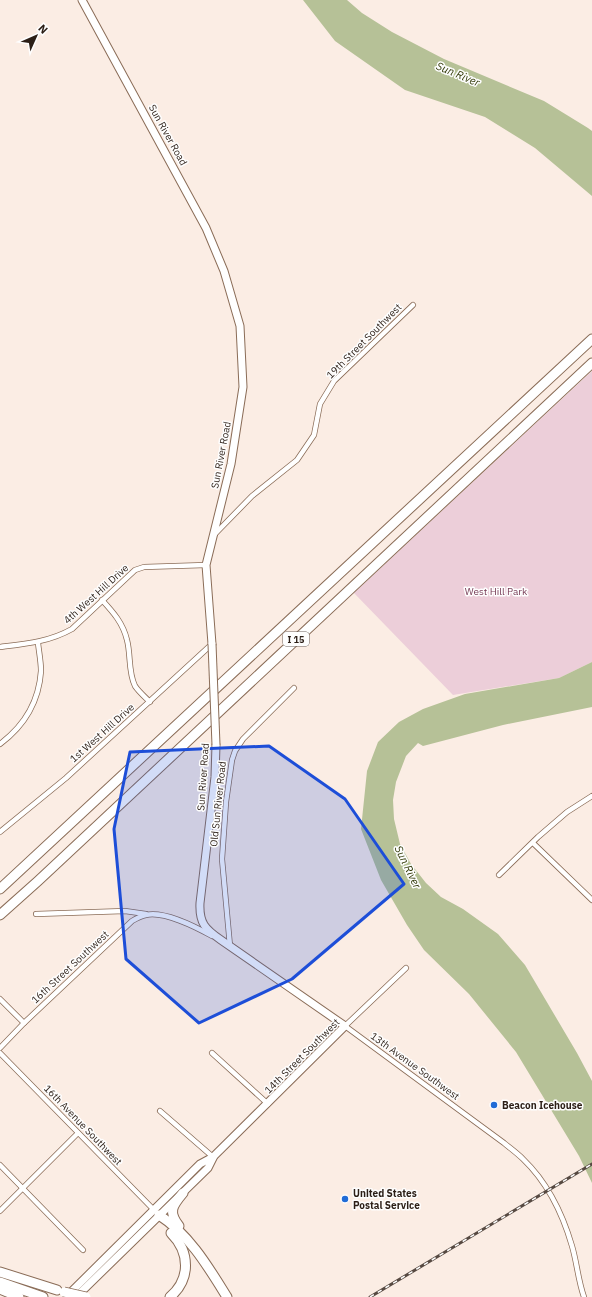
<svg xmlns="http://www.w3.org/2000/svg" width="592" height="1297" viewBox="0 0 592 1297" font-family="'IBM Plex Sans',sans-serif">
	<rect width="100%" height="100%" fill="#fbede4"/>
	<path fill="#ecced9" d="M 592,371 L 592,662 L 559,678 L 453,695 L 354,593 Z"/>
	<g fill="#b6c197">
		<path d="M 303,0 L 347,0 L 362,13 L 392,32 L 444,59 L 544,101 L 588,128 L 592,131 L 592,196 L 535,148 L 485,117 L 405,90 L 335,41 Z"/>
		<path d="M 592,662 L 592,707 L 503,725 L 423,746 L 418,743 L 406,756 L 396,782 L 393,800 L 394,819 L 400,844 L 411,864 L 426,883 L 441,897 L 463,909 L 498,934 L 525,965 L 577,1053 L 592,1081 L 592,1183 L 579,1156 L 516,1052 L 469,994 L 424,950 L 407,925 L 381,880 L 361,829 L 367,771 L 378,742 L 399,722 L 423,709 L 465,694 L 559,678 Z"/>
	</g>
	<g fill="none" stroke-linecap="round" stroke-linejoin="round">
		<defs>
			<g id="street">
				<path d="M 214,535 L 252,496 L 297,460 L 314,435 L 320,404 L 334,381 L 413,305"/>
				<path d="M 102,600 C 113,612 123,623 127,640 C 131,655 128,672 135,686 C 139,692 145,697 150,702"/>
				<path d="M 0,647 C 25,644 49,642 72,629 L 135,570 L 144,567 L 206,565"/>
				<path d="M 0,744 C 24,726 39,701 41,671 C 41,662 39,652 38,643"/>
				<path d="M 0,832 L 66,778 L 212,644"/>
				<path d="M 533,843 L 592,900"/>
				<path d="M 499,875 L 538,837 L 567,812 L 592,796"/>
				<path d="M 36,914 L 125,911 L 146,914"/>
				<path d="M 230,946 L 222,859 L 226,802 L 232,760 L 235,751 L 243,739 L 294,688"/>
				<path d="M 406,968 L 345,1026 L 504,1143 C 510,1148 517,1153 523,1159 C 547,1182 563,1215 572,1246 C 577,1263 578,1280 584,1297"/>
				<path d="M 0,999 L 24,1023"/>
				<path d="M 0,1048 L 24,1023 L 132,921 C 137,918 141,916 146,915 C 164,911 196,927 212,936"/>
				<path d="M 0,1053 L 154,1210"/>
				<path d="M 212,1053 L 268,1104"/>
				<path d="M 160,1111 L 213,1157"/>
				<path d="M 0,1165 L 83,1250"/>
				<path d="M 0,1211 L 78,1133"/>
			</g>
			<g id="secondary">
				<path d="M 82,0 L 206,228 L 224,271 L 240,326 L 243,387 L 231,464 L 206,565 L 212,644"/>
				<path d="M 67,1296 L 200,1164 L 213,1157 L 345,1026 L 221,940 C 205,929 199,923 200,903 L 215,777 L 216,745"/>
				<path d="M 76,1297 L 208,1168 L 213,1158"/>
			</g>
			<g id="highway">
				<path d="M 0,889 L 592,339"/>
				<path d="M 0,915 L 38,881 L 592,363"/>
				<path d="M 159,1215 C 189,1234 209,1268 227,1297"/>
				<path d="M 179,1226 C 168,1212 172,1206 183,1193"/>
				<path d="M 0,1272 L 57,1290"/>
				<path d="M 0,1282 L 43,1297"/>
				<path d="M 0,1289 L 19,1297"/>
				<path d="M 170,1297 C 191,1279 190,1252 171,1233"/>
			</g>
		</defs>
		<use href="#street" stroke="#8a6c57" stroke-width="6"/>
		<use href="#secondary" stroke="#8a6c57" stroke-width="9"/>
		<use href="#highway" stroke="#8a6c57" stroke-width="11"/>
		<use href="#street" stroke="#fff" stroke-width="4.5"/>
		<use href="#secondary" stroke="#fff" stroke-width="7"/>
		<use href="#highway" stroke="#fff" stroke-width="9"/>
		<defs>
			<path id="rail" d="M 370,1297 L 592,1164"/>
		</defs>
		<use href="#rail" stroke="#564941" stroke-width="3"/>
		<use href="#rail" stroke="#fefefe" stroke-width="1.5" stroke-dasharray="4.5" stroke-linecap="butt"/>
		<defs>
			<path id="secondary-bridge" d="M 212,644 L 216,745"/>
			<path id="highway-bridge" d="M 64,1292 L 86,1297"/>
		</defs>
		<use href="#secondary-bridge" stroke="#8a6c57" stroke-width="9" stroke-linecap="butt"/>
		<use href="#highway-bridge" stroke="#8a6c57" stroke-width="11" stroke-linecap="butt"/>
		<use href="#secondary-bridge" stroke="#fff" stroke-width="7"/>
		<use href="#highway-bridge" stroke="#fff" stroke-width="9"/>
	</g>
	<path fill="#1d4ed8" fill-opacity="0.2" stroke="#1d4ed8" stroke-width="3" stroke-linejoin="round" d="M 269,746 L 345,799 L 404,884 L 292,979 L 199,1023 L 126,959 L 114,829 L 130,752 Z"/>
	<g fill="#206cd7" stroke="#fefefe" stroke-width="1.5">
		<circle cx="494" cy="1105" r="4"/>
		<circle cx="345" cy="1199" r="4"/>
	</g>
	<g text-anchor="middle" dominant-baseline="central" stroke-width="3" stroke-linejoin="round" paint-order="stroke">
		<rect fill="#fefefe" stroke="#6a615c" stroke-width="1" x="283" y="632" width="26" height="14" rx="3"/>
		<g font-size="9" font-weight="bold" fill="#2b1e16">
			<text x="296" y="639">I 15</text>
		</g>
		<g font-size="10" fill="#2b1e16" stroke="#fefefe">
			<text transform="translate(168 135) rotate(61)">Sun River Road</text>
			<text transform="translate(364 341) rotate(-45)">19th Street Southwest</text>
			<text transform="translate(221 455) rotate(-79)">Sun River Road</text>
			<text transform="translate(96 594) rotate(-42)">4th West Hill Drive</text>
			<text transform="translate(102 733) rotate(-42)">1st West Hill Drive</text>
			<text transform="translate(203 777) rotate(-86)">Sun River Road</text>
			<text transform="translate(218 804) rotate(-84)">Old Sun River Road</text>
			<text transform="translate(70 967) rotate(-43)">16th Street Southwest</text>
			<text transform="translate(302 1056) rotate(-45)">14th Street Southwest</text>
			<text transform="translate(415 1066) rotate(36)">13th Avenue Southwest</text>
			<text transform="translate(83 1125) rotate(46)">16th Avenue Southwest</text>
		</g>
		<g font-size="10" fill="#773c56" stroke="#fefefe">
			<text x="496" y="591">West Hill Park</text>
		</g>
		<g font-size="10" font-weight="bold" fill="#2b1e16" stroke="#fefefe" text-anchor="start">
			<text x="502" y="1105">Beacon Icehouse</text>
			<text x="353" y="1193">United States<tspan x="353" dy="12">Postal Service</tspan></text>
		</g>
		<g font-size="11" font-style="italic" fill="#323a08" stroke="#fefefe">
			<text transform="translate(458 74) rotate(23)">Sun River</text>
			<text transform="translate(408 867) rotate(64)">Sun River</text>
		</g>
	</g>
	<g transform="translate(36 36) rotate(45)" stroke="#fefefe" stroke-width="3" paint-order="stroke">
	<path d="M0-3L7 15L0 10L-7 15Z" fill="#2b1e16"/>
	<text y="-6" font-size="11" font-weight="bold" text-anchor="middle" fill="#2b1e16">N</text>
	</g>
</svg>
